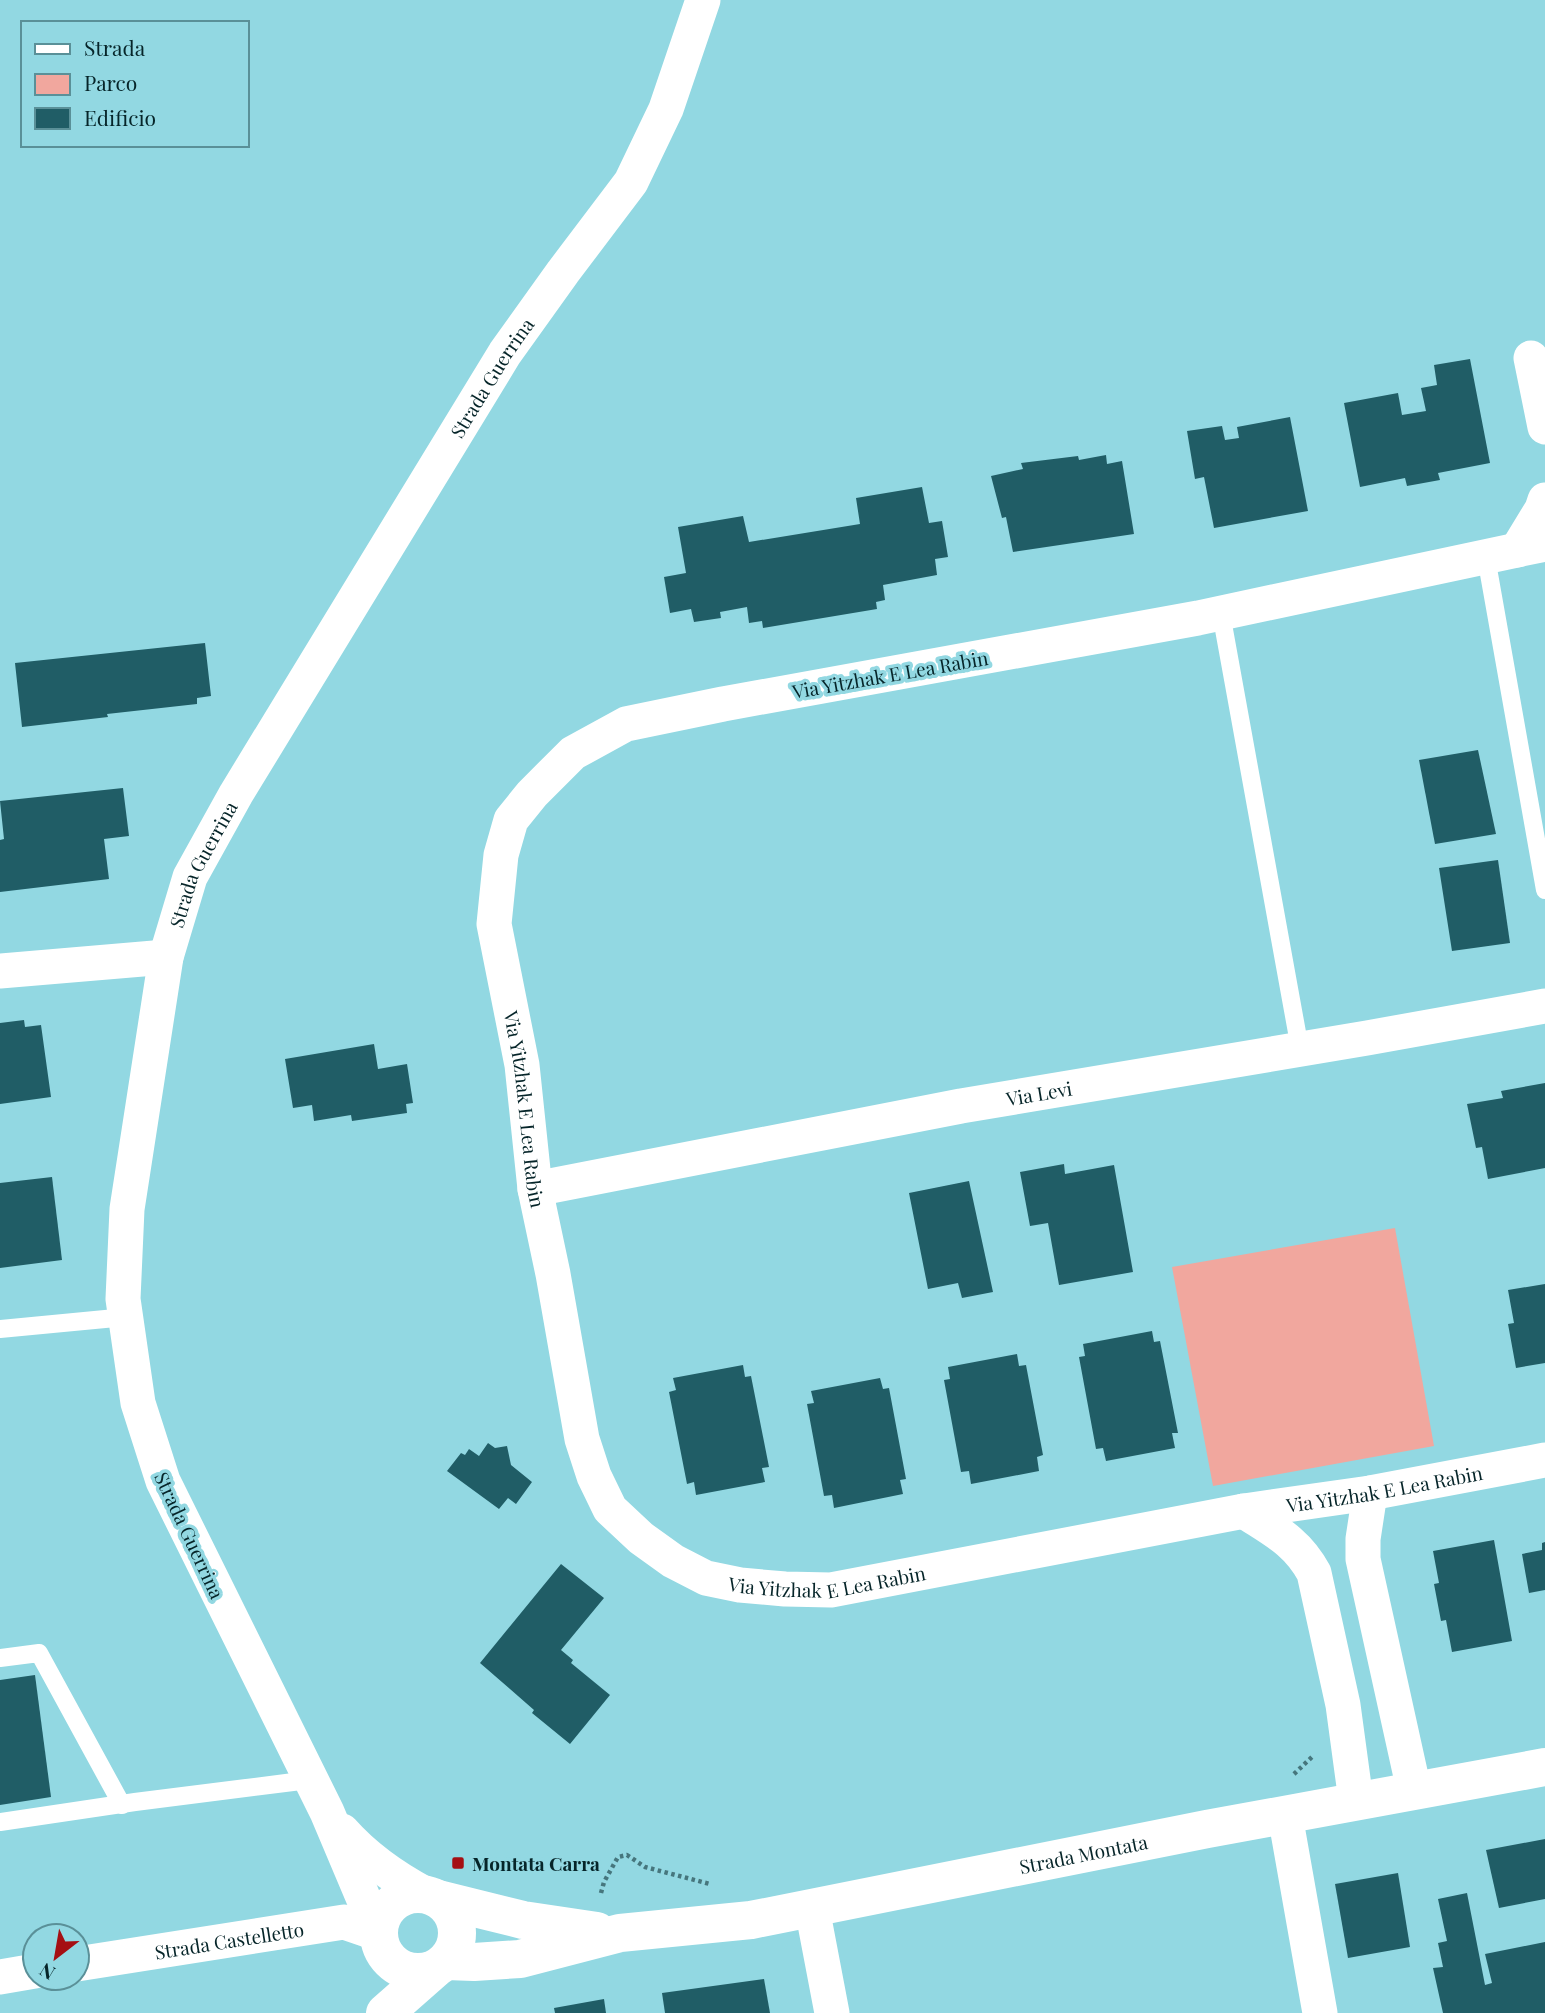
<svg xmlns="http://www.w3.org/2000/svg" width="1545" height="2013" viewBox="0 0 1545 2013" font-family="'Playfair Display',serif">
	<rect width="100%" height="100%" fill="#92d8e2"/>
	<!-- green -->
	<path fill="#f1a79e" d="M1395,1228l39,218 -221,40 -41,-219z"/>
	<!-- building -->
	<g fill="#205d66">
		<path d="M1470,359l20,104 -52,10 2,7 -33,6 -2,-8 -45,9 -16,-84 54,-10 4,22 24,-4 -5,-23 16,-3 -3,-20z"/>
		<path d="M1290,417l18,94 -94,17 -10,-51 -9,2 -8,-48 35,-5 3,14 14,-2 -2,-11z"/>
		<path d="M1106,455l1,9 15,-3 12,73 -121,18 -7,-35 -4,1 -11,-42 32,-7 -2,-6 57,-7 1,4z"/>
		<path d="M922,487l7,36 13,-2 6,36 -13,2 2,16 -54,10 2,15 -9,2 1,7 -114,19 -1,-7 -13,2 -2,-16 -27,5 1,6 -27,4 -3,-13 -21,4 -6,-36 22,-4 -8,-46 65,-11 6,26 111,-18 -4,-26z"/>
		<path d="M205,643l6,53 -14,2v6l-90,10 1,3 -86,10 -7,-64z"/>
		<path d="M1478,750l18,84 -61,10 -16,-84z"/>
		<path d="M123,788l6,48 -25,3 5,40 -109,13v-52l4,-1 -4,-38z"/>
		<path d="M1498,860l12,83 -58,8 -13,-83z"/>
		<path d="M24,1020l1,7 16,-2 10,72 -51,7v-81z"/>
		<path d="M374,1044l4,25 29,-5 6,39 -7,1 1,9 -55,8 -1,-6 -37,6 -2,-16 -19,3 -8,-49z"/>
		<path d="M1545,1083v85l-57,11 -6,-32 -6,1 -9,-44 36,-6 -2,-7z"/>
		<path d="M1064,1164l1,10 49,-9 19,107 -74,13 -11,-62 -18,3 -10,-54z"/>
		<path d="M52,1177l10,83 -62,8v-85z"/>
		<path d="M969,1181l24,111 -31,6 -4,-15 -30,6 -19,-96z"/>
		<path d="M1545,1284v79l-29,5 -8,-44 6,-1 -6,-33z"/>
		<path d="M1152,1331l2,11 6,-1 18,92h-6l3,15 -69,13 -3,-13 -7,1 -17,-92 6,-1 -2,-12z"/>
		<path d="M1017,1354l2,12 7,-1 17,90 -6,2 2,14 -68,13 -2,-13 -8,1 -17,-92 6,-1 -2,-12z"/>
		<path d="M743,1365l2,12 6,-1 18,91 -7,1 3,14 -69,13 -2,-13 -7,2 -18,-92 7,-2 -3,-12z"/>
		<path d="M880,1378l3,11 6,-1 17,91 -6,1 3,14 -69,14 -2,-13 -8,1 -17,-92 7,-1 -3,-12z"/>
		<path d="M488,1443l7,5 12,-2 4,19 21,17 -16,22 -8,-6 -9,11 -52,-38 14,-18 4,2 4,-6 10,7z"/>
		<path d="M1494,1540l18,101 -60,11 -6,-32 -5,1 -7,-37 5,-1 -6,-32z"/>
		<path d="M1545,1542v48l-16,3 -7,-39 20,-4v-7z"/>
		<path d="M561,1564l43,34 -43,52 12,10 -2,3 39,32 -40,49 -38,-31 2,-3 -54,-47z"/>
		<path d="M35,1675l16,122 -51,8v-125z"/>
		<path d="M1545,1839v60l-46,9 -13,-58z"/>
		<path d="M1398,1873l12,74 -62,11 -13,-74z"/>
		<path d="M1467,1893l18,92 7,-2 -7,-29 60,-12v71h-102l-10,-45 10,-1 -5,-24 9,-2 -9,-42z"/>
		<path d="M764,1979l6,34h-105l-3,-20z"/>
		<path d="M604,1999l2,14h-51l-1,-5z"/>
	</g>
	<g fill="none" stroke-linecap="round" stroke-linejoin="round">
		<!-- path -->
		<g stroke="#46767d" stroke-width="4.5" stroke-dasharray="3.5 3.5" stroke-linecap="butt">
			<path d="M1294,1774l19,-18"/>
			<path d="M601,1893l3,-11 14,-25 9,-2 18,12 65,17"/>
		</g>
		<!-- service -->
		<g stroke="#fff" stroke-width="18">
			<path d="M1486,557l59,333"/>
			<path d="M1221,613l79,436"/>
			<path d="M0,1329l126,-12"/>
			<path d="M0,1658l39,-5 83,152"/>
			<path d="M0,1822l135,-20 174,-22"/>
		</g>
		<!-- minor -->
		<g stroke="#fff" stroke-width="35">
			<path d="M1531,358l14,69"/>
			<path id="s1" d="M1545,544l-347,74 -475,86 -97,20 -53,29 -41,41 -21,26 -10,35 -7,69 28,141 13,124 18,85 29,165 12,37 16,33 31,29 32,23 33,17 34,7 45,4 46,1 413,-79 126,-18 175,-33"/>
			<path d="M1517,550l25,-41 3,-9"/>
			<path d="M0,971l166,-14"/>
			<path id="s2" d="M535,1189l426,-83 406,-68 178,-32"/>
			<path d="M1370,1493l-7,46v20l51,231"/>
			<path d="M1244,1511c29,19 53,30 70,62l29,132 13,96"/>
			<path d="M1285,1815l35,198"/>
			<path d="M342,1831c24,27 51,46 83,63"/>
			<path d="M812,1908l20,105"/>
			<path id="s3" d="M380,1923l-15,-21 -38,-90 -164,-331 -25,-78 -15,-104 4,-90 39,-252 24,-80 46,-83 269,-441 58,-81 68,-90 35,-73 37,-109"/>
			<path id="s4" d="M77,1964l267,-42 35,12"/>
			<path d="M0,1977l35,-6"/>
		</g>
		<!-- tertiary -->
		<g stroke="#fff" stroke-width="38">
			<circle cx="418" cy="1933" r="39"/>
			<path d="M438,1899l85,21 74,11"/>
			<path id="s5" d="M446,1961l28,1 46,-3 100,-26 131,-13 456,-91 338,-62"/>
			<path d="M385,2013l50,-44"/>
		</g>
	</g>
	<!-- markers -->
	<rect fill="#a50f13" stroke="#92d8e2" stroke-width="2.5" x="451" y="1856" width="14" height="14" rx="3.5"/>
	<g text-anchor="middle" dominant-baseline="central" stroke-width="7" stroke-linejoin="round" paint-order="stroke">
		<!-- street labels -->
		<g font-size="19" fill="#062529" stroke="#92d8e2">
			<text stroke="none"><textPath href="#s3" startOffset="1692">Strada Guerrina</textPath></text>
			<text transform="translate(890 674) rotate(-10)">Via Yitzhak E Lea Rabin</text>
			<text stroke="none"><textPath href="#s3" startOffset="1125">Strada Guerrina</textPath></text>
			<text stroke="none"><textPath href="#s2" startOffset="513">Via Levi</textPath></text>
			<text stroke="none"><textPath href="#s1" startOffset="1382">Via Yitzhak E Lea Rabin</textPath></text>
			<text stroke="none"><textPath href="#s1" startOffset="2600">Via Yitzhak E Lea Rabin</textPath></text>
			<text transform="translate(190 1535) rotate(65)">Strada Guerrina</text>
			<text stroke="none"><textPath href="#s1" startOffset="2034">Via Yitzhak E Lea Rabin</textPath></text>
			<text stroke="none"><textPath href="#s5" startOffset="648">Strada Montata</textPath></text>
			<text stroke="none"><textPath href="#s4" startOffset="154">Strada Castelletto</textPath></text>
		</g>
		<!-- poi labels -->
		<g font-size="19" font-weight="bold" fill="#062529" stroke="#92d8e2" text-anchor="start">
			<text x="472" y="1863">Montata Carra</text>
		</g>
	</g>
	<!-- legend -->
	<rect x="21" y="21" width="228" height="126" fill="#92d8e2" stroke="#5a9098" stroke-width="2"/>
	<rect x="35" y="44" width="35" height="10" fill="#ffffff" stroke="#5a9098" stroke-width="2"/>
	<text x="84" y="56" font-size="21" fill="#062529">Strada</text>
	<rect x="35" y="74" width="35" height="21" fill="#f1a79e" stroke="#5a9098" stroke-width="2"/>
	<text x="84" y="91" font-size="21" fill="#062529">Parco</text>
	<rect x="35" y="108" width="35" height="21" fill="#205d66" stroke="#5a9098" stroke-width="2"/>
	<text x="84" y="126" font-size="21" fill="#062529">Edificio</text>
	<!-- north arrow -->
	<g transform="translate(56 1957) rotate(211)"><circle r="33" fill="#92d8e2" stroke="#5a9098" stroke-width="2"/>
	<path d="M0-5L12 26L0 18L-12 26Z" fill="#a50f13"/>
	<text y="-10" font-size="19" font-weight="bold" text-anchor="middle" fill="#062529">N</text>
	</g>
</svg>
